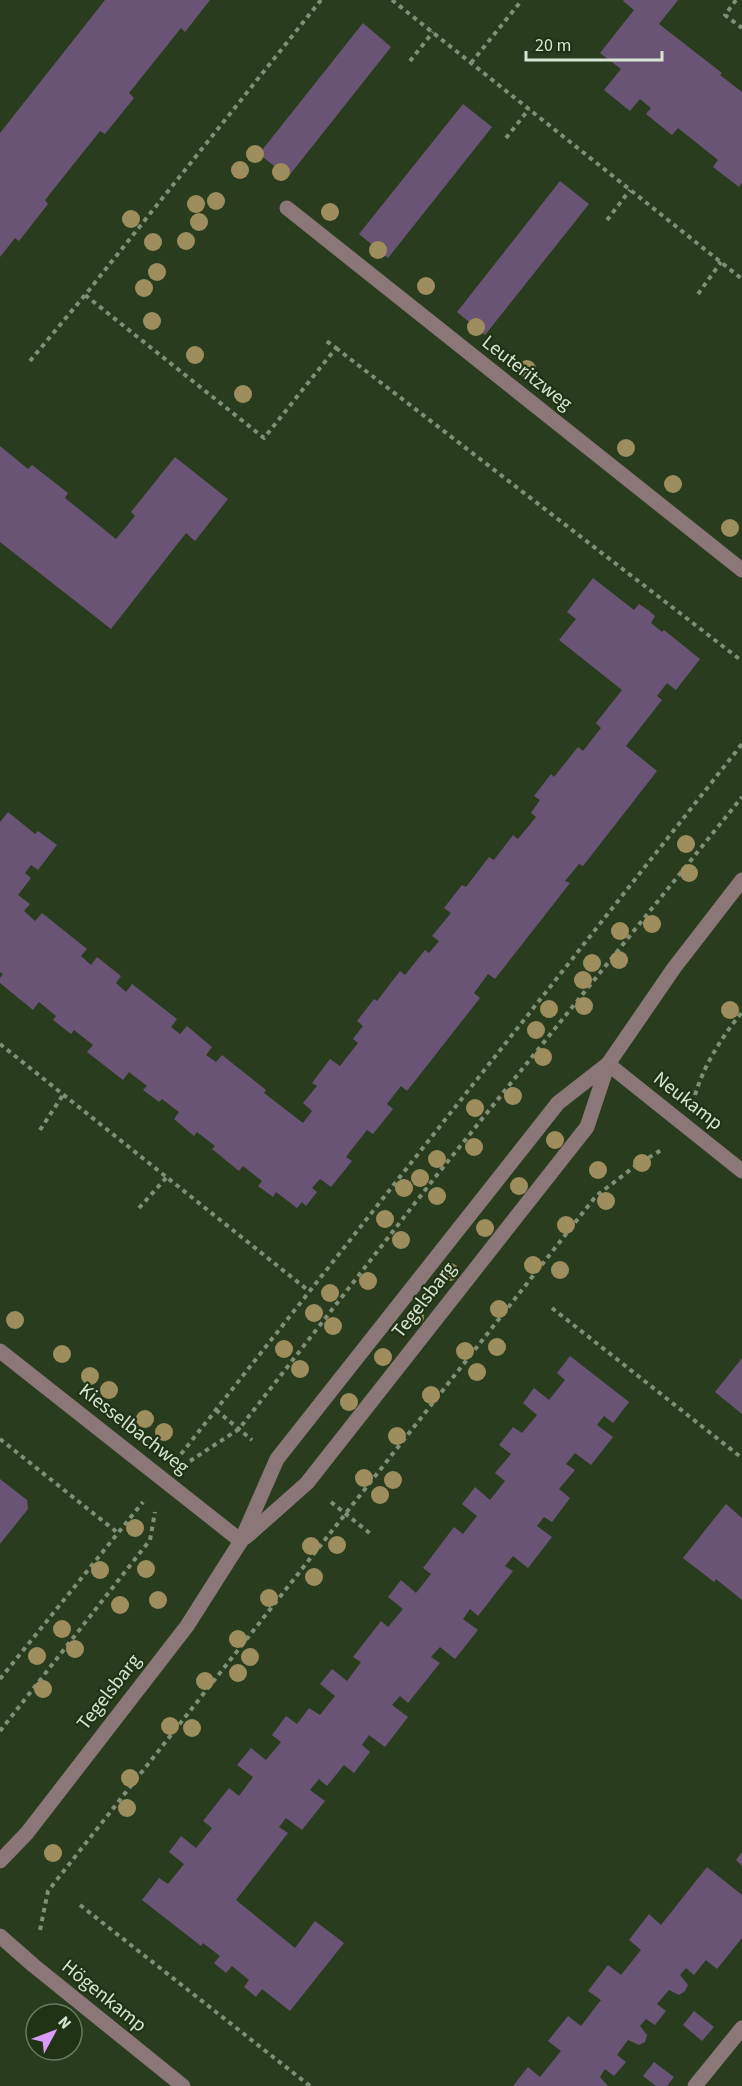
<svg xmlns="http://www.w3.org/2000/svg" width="742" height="2086" viewBox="0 0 742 2086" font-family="'Source Sans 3',sans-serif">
	<rect width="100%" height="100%" fill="#293d1e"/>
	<!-- building -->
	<g fill="#6a5475">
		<path d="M105,0h105l-25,32 -4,-4 -52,65 5,5 -29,36 -5,-3 -55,69 3,4 -29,37 -4,-3 -15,19v-124z"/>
		<path d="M624,0h54l-19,24 63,49 -2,2 22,17v91l-3,4 -26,-20 5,-7 -40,-32 -6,7 -26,-21 5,-6 -11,-9 -10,12 -26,-21 17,-21 -21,-16 34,-43 -11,-9z"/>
		<path d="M363,23l28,24 -103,130 -29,-23z"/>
		<path d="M463,104l29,23 -104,131 -29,-24z"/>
		<path d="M560,181l29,23 -104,131 -28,-23z"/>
		<path d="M0,446l28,23 4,-4 36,28 -3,5 51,41 19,-23 -4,-4 44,-55 53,42 -33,42 -9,-8 -75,96 -111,-87z"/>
		<path d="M593,578l41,32 5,-6 9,6 7,6 -4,7 11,9 2,-2 36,29 -24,31 -9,-7 -10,13 5,4 -36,46 31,25 -74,95 -4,-2 -14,17 5,2 -75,96 -7,-5 -14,19 6,5 -73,93 -6,-5 -14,18 6,5 -20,25 -6,-4 -15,19 -6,8 6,4 -21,26 -11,-8 -8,9 5,4 -11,14 -4,-4 -5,6 -21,-16 -3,5 -15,-11 4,-5 -19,-15 -4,5 -27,-22 3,-3 -18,-14 -3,4 -20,-17 5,-7 -17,-13 -3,3 -16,-12 4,-4 -18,-14 -6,8 -36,-28 6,-7 -19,-15 -3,4 -18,-14 3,-4 -17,-14 -6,8 -33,-27v-5l3,-4 -3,-2v-150l8,-10 27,22 3,-3 19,14 -19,25 -7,-5 -6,8 6,5 -13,17 12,9 -6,7 11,10 7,-8 45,36 -6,7 10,9 6,-8 24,19 -5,7 10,9 6,-8 45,35 -6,8 9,7 7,-8 25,21 -6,8 10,7 6,-7 44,35 -2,3 39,30 9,-12 -9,-8 14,-17 -5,-3 18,-24 10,7 18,-23 -5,-4 10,-13 -6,-5 17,-22 3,2 23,-30 5,4 20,-25 4,3 10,-12 -7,-5 19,-23 -7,-5 18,-23 4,2 23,-30 5,3 19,-25 5,4 18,-22 -5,-4 9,-13 -6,-4 17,-22 3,3 24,-30 5,4 18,-23 -5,-5 26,-33 -63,-50 17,-21 -9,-7z"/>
		<path d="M570,1356l59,46 -16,21 -9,-7 -7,9 16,12 -22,28 -16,-12 -9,11 9,6 -16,19 11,9 -18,24 -8,-5 -7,9 15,11 -24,31 -15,-12 -8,10 8,5 -35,45 -8,-7 -7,10 15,11 -23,29 -15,-12 -9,10 9,6 -32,40 -8,-7 -8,9 16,12 -23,30 -16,-12 -7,10 8,7 -16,21 -10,-8 -17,21 -8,-7 -9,11 15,11 -23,29 -16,-12 -7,9 9,6 -52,67 59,48 20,-27 29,22 -54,68 -28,-22 -6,8 -12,-10 5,-7 -17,-14 -6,7 -12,-10 6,-7 -17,-13 -2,3 -59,-46 17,-22 9,6 16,-20 -15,-12 12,-16 15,12 16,-20 -9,-7 26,-33 10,8 14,-19 -16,-12 14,-17 15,12 15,-18 -9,-7 14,-19 11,8 12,-16 11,7 15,-19 -15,-12 12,-15 15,12 14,-19 -8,-5 28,-36 7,6 15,-18 -15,-12 13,-17 15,13 15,-19 -8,-6 31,-41 9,7 14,-18 -15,-12 13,-17 15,13 15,-19 -10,-8 16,-19 -12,-9 14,-18 9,6 15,-18 -14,-12 11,-15 15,12 16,-20 -8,-7z"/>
		<path d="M742,1358v56l-27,-22z"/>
		<path d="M0,1479l27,21 1,9 -28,35z"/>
		<path d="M726,1504l16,14v82l-26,-21 -2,3 -31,-24z"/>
		<path d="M742,1852v14l-6,-6z"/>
		<path d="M707,1867l35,28v43l-25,31 -11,-9 -12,15 -8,-7 -6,7 8,10 -3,6 -6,4 -10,-5 -12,14 9,7 -11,14 -9,-6 -6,7 7,9 -2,7 -6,3 -11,-5 -11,15 9,7 -12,14 -9,-7 -5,8 8,9h-95l15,-19 12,10 21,-26 -13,-10 20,-25 13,10 20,-26 -13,-9 20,-26 13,10 20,-25 -12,-10 20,-26 12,11z"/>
		<path d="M694,2011l20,16 -12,14 -19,-16z"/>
		<path d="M654,2062l20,15 -7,9h-11l-13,-10z"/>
	</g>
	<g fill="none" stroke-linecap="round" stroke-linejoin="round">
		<!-- path -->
		<g stroke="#7f9077" stroke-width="4" stroke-dasharray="4.5 4.5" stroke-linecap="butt">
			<path d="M321,0l-236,295 179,143 72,-90 -11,-8"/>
			<path d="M392,0l350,279"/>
			<path d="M736,0l-11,15 17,13"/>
			<path d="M410,61l23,-29"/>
			<path d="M471,63l51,-63"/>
			<path d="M506,138l23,-29"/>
			<path d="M607,220l23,-30"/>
			<path d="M698,294l23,-32"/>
			<path d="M336,348l406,313"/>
			<path d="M30,361l55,-66"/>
			<path d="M0,1044l309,247"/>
			<path d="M695,1095c10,-32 27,-58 47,-83"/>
			<path d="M40,1130l23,-35"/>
			<path d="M139,1208l28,-31"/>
			<path d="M552,1308l190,150"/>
			<path d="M216,1410l36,30"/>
			<path d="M0,1439l118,94"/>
			<path d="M181,1454l561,-710"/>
			<path d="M190,1461l49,-32 201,-258 302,-374"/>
			<path d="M331,1502l41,33"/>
			<path d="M0,1679l143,-177"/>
			<path d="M0,1731l150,-191 5,-28"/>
			<path d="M80,1905l230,181"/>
			<path d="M40,1930l8,-39 548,-695 42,-32 25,-15"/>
		</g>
		<!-- minor -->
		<g stroke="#8c7778" stroke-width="15">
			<path d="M287,208l455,362"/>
			<path d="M608,1064l134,107"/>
			<path d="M0,1351l241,190"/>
			<path d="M246,1537l61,-54 280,-356 21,-63 66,-96 68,-88"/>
			<path d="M0,1861l27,-28 160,-207 54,-85 36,-82 281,-356 50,-39"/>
			<path d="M0,1936l33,29 150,121"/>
			<path d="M695,2086l47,-58"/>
		</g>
	</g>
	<!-- trees -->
	<g fill="#9e8e5e">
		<circle cx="255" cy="154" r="9"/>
		<circle cx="240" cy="170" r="9"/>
		<circle cx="281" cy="172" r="9"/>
		<circle cx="216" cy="201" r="9"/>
		<circle cx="196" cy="204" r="9"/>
		<circle cx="330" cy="212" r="9"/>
		<circle cx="131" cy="219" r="9"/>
		<circle cx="199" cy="222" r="9"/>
		<circle cx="186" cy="241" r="9"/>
		<circle cx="153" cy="242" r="9"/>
		<circle cx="378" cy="250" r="9"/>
		<circle cx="157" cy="272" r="9"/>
		<circle cx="426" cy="286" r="9"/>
		<circle cx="144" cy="288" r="9"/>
		<circle cx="152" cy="321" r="9"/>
		<circle cx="476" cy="327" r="9"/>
		<circle cx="195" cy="355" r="9"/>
		<circle cx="527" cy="369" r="9"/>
		<circle cx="243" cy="394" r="9"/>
		<circle cx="626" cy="448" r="9"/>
		<circle cx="673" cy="484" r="9"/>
		<circle cx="730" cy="528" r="9"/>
		<circle cx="686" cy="844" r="9"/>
		<circle cx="689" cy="873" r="9"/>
		<circle cx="652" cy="924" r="9"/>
		<circle cx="620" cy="931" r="9"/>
		<circle cx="619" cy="960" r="9"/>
		<circle cx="592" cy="963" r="9"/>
		<circle cx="583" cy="980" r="9"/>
		<circle cx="584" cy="1006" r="9"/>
		<circle cx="549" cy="1009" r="9"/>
		<circle cx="730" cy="1010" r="9"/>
		<circle cx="536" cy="1030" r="9"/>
		<circle cx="543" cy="1057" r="9"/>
		<circle cx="513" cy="1096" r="9"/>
		<circle cx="475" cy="1108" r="9"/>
		<circle cx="555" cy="1140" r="9"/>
		<circle cx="474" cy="1147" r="9"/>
		<circle cx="437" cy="1159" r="9"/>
		<circle cx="642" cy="1163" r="9"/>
		<circle cx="598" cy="1170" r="9"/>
		<circle cx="420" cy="1178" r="9"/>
		<circle cx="519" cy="1186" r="9"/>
		<circle cx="404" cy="1188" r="9"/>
		<circle cx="437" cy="1196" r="9"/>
		<circle cx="606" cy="1201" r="9"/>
		<circle cx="385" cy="1219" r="9"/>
		<circle cx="566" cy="1225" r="9"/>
		<circle cx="485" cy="1228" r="9"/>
		<circle cx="401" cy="1240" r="9"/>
		<circle cx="533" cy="1265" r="9"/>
		<circle cx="560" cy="1270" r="9"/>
		<circle cx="450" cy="1272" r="9"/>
		<circle cx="368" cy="1281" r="9"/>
		<circle cx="330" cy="1293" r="9"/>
		<circle cx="499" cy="1309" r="9"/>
		<circle cx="314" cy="1313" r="9"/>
		<circle cx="415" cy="1317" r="9"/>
		<circle cx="15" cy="1320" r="9"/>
		<circle cx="333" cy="1326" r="9"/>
		<circle cx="497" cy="1347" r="9"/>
		<circle cx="284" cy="1349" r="9"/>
		<circle cx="465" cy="1351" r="9"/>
		<circle cx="62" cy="1354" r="9"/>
		<circle cx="383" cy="1357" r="9"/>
		<circle cx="300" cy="1369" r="9"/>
		<circle cx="477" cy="1372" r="9"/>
		<circle cx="90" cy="1376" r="9"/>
		<circle cx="109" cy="1390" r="9"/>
		<circle cx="431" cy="1395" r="9"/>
		<circle cx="349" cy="1402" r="9"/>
		<circle cx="145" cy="1419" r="9"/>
		<circle cx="164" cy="1432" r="9"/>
		<circle cx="397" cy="1436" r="9"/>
		<circle cx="364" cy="1478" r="9"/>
		<circle cx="393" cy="1480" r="9"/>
		<circle cx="380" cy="1495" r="9"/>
		<circle cx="135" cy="1528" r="9"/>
		<circle cx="337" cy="1545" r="9"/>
		<circle cx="311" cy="1546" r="9"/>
		<circle cx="146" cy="1569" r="9"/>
		<circle cx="100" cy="1570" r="9"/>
		<circle cx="314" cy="1577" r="9"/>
		<circle cx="269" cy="1598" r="9"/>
		<circle cx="158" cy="1600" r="9"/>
		<circle cx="120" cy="1605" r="9"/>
		<circle cx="62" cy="1629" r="9"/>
		<circle cx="238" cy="1639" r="9"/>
		<circle cx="75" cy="1649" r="9"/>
		<circle cx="37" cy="1656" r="9"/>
		<circle cx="250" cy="1657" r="9"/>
		<circle cx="238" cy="1673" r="9"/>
		<circle cx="205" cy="1681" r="9"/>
		<circle cx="43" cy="1689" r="9"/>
		<circle cx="170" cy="1726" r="9"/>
		<circle cx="192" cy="1728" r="9"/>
		<circle cx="130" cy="1778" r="9"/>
		<circle cx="127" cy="1808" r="9"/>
		<circle cx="53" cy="1853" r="9"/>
	</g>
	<g text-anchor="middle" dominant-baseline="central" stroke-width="4.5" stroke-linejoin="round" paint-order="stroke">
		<!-- street labels -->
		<g font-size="20" fill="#d7e4d1" stroke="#203314">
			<text transform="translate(527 373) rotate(38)">Leuteritzweg</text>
			<text transform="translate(688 1101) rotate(38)">Neukamp</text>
			<text transform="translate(424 1300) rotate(-52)">Tegelsbarg</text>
			<text transform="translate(134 1429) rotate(38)">Kiesselbachweg</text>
			<text transform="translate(109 1692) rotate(-52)">Tegelsbarg</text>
			<text transform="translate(104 1996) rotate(39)">Högenkamp</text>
		</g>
	</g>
	<!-- north arrow -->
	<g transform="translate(54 2032) rotate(49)"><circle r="28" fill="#203314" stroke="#697a60" stroke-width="1.5"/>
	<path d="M0-4.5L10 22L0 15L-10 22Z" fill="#da9af7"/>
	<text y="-9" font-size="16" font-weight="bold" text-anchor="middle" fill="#d7e4d1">N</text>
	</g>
	<!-- scale -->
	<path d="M526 51v9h136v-9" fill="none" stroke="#d7e4d1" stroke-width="3"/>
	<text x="535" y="51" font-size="18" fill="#d7e4d1" stroke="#203314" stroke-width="4.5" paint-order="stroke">20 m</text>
</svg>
